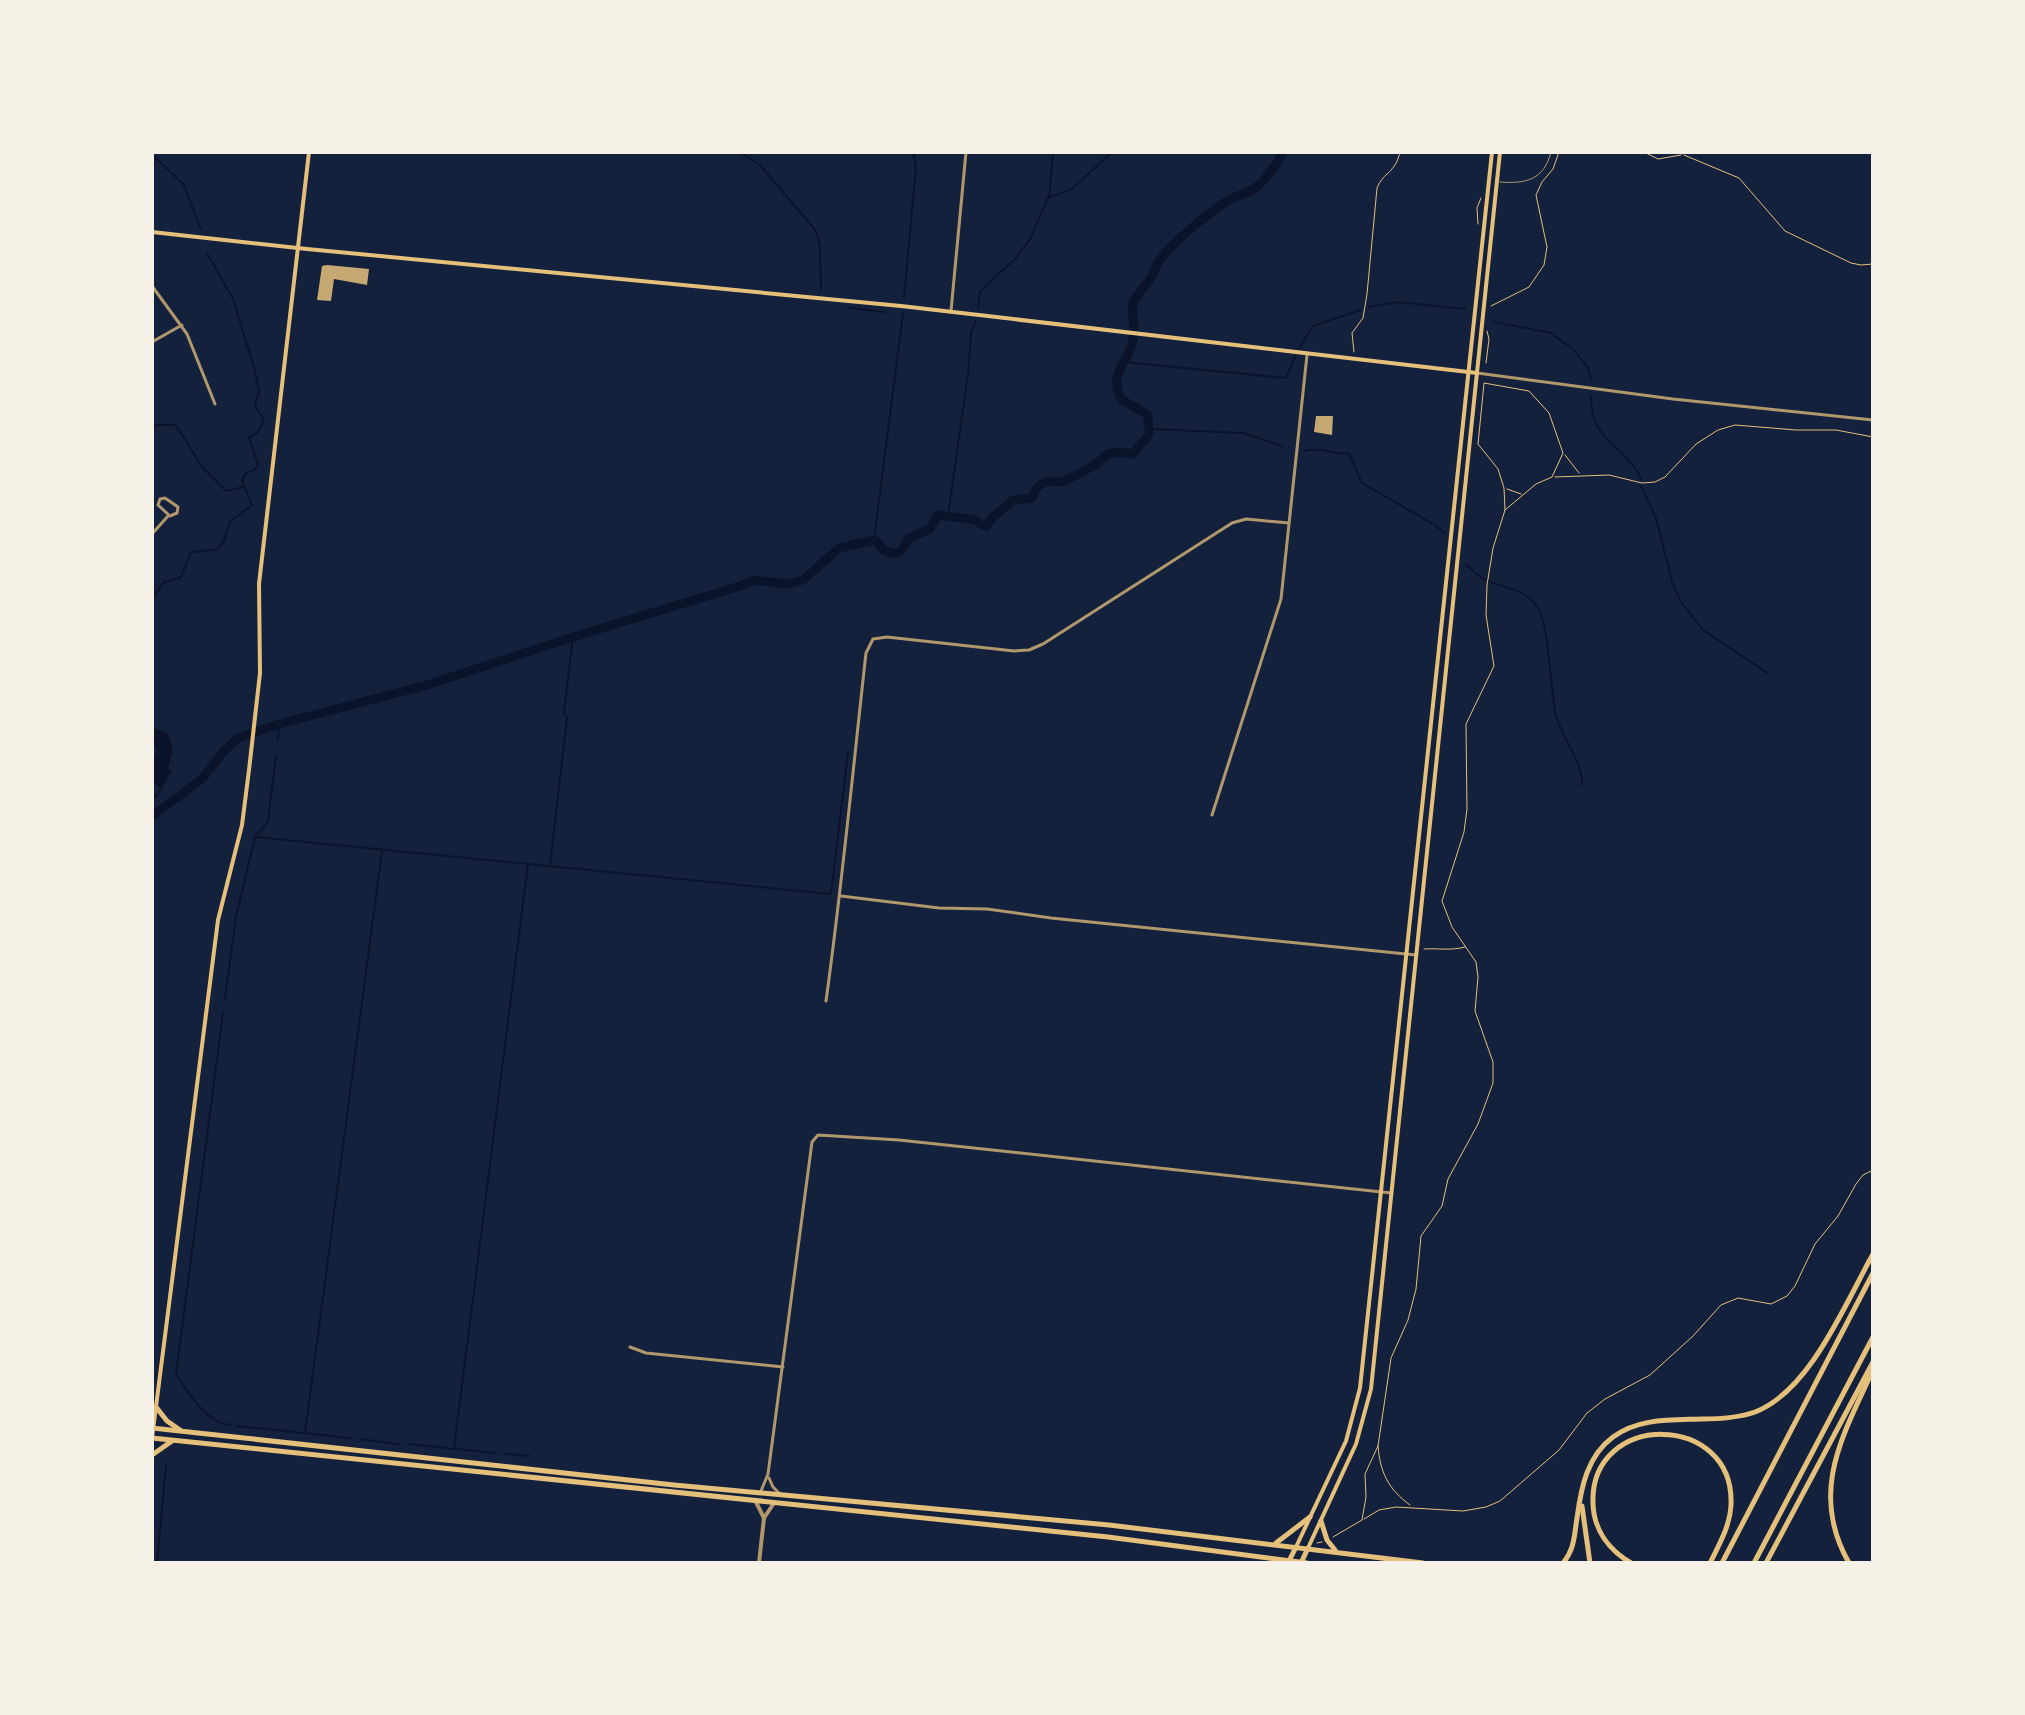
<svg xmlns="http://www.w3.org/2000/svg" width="2025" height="1715" viewBox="0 0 2025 1715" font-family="'Alegreya Sans',sans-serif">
	<rect width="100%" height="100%" fill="#14213d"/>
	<!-- water -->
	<path fill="#0b132b" d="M154,728l14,5 5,17 -5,18 4,6 -3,1 -10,20 -7,6v-9l6,2 2,-6 -8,-6v-19l5,-13 -5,-7z"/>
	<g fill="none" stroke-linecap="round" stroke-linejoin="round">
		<!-- stream -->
		<g stroke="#0b132b" stroke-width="2">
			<path d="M739,152l21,13 56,66 4,15 1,44"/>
			<path d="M152,154l32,31 17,45"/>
			<path d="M1049,197l4,-45"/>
			<path d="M904,298l12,-131 -3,-15"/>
			<path d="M1369,307l29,-5 67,7"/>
			<path d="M850,308l35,4"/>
			<path d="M978,309l2,-18 35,-32 15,-20 18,-41 24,-9 40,-37"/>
			<path d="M1494,322l57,11 22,16 15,19 3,11"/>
			<path d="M1299,348l14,-22 48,-16"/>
			<path d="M1123,362l163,16 9,-21"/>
			<path d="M1591,396c-1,47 36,49 50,83"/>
			<path d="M152,425h23l3,3 24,39 24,24 17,-4"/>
			<path d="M1150,429l94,4 38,13"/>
			<path d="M1304,451c19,-5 34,6 45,2l13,30 73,42 9,8"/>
			<path d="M1641,486l15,32 17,67 8,17 21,27 65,44"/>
			<path d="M948,516l20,-142 3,-42 5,-11"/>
			<path d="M874,540l29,-227"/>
			<path d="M1467,565c4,4 9,9 14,12 18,11 42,10 55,28 14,19 14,84 20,110 6,24 27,46 26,70"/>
			<path d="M152,599l11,-16 18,-6 10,-25 25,-2 7,-7 7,-21 22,-17 -10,-24 4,-8 8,-3 4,-5 -9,-28 8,-4 7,-12 -9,-16 4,-13 -4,-21 -22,-72 -26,-46"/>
			<path d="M278,740l1,-16"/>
			<path d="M152,814v2"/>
			<path d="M255,837l576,57 17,-142"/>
			<path d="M550,865l17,-147 -3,-6 9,-75"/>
			<path d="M225,998l11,-81 19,-80 13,-16 8,-66"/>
			<path d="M223,1013l-47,361c13,19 30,49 54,51"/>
			<path d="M237,1426l113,12"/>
			<path d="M305,1433l77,-582"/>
			<path d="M360,1439l38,5"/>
			<path d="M408,1444l86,9"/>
			<path d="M454,1448l74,-584"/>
			<path d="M505,1454l25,2"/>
			<path d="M157,1563l9,-97"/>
		</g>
		<!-- river -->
		<g stroke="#0b132b" stroke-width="9">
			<path d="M1134,327c-5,-32 1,-26 17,-49 4,-5 4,-12 8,-17 15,-20 44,-43 65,-58 8,-6 19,-8 28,-13 14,-9 23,-24 31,-38"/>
			<path d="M152,816l51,-38 19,-25 16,-15 41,-14 148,-39 146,-48 167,-51 13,-6 35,4 15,-4 36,-32 35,-8 4,2 5,8 11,4 7,-3 8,-13 21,-9 8,-14 37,5 11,7 5,-8 22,-19 19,-2c5,-17 15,-18 31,-16l32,-17 13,-11 9,-2 16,2 16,-20 -1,-19 -27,-16c-14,-29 9,-35 12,-61"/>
		</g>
	</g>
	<!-- building -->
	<g fill="#c6a872">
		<path d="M327,265l42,4 -2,16 -33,-6 -3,22 -14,-1 5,-34z"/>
		<path d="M1316,416h17l-1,19 -18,-3z"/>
	</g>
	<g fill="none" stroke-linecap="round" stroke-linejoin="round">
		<!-- path -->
		<g stroke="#e5c07b" stroke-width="1">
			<path d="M1644,152l14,7 23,-4"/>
			<path d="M1684,155l55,23 46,53 66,32 10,2 12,-1"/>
			<path d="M1478,224l-1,-16 4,-10"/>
			<path d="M1491,306l38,-19 15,-22 3,-18 -11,-52 6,-13 11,-13 6,-17"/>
			<path d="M1354,352l-2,-19 11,-15 4,-24 10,-106c7,-17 18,-14 23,-36"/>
			<path d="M1486,363l3,-24 -2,-8"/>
			<path d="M1565,455l14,18"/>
			<path d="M1555,477l54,-2 33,8 13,-1 10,-5 31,-33 22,-14 17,-5 61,5h40l37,7"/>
			<path d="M1507,489l14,5"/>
			<path d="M1424,949c14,-1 26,2 41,-2"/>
			<path d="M1378,1446c2,26 10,43 32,59"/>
			<path d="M1364,1519l15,-9 17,-3 67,4 23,-4 14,-6 59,-51 28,-37 18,-14 45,-24 43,-39 28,-31 17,-7 33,6 16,-8 8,-10 20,-42 23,-28 18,-32 7,-9 10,-5"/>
			<path d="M1333,1537l29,-17 4,-23 -1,-23 13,-28 13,-88 17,-38 8,-31 5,-53 21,-30 6,-27 30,-55 15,-41v-21l-18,-51 3,-34 -2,-15 -24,-35 -10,-26 22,-69 3,-23 -1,-85 28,-58 -8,-51 1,-30 6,-37 12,-38 -1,-22 -6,-19 -20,-25 6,-61 45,8 20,22 14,40 -11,24 -16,7 -31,26"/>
			<path d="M1317,1543l5,-1"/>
		</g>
		<!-- service -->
		<path stroke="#b1986c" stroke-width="1" d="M1500,182c26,2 44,-2 51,-30"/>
		<!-- minor -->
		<g stroke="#b1986c" stroke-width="3">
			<path d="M152,286l35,48 28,70"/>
			<path d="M951,311l15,-159"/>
			<path d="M152,342l30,-17"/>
			<path d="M1477,373l196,26 200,21"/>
			<path d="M165,498l13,9 -1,6 -7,3 -12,-11 2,-6z"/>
			<path d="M152,534l16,-18"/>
			<path d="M1212,815l69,-216 26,-244"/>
			<path d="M841,896l98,12 48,1 64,9 365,37"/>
			<path d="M826,1001c16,-115 27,-232 40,-348l7,-14 14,-2 127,14 15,-1 14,-6 189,-121 14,-4 43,4"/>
			<path d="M630,1347l16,6 137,14"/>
			<path d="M769,1478l4,9 7,7"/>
			<path d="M761,1491l7,-17 44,-332 6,-7 81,5 492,53"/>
		</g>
		<!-- tertiary -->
		<g stroke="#b1986c" stroke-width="4">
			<path d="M756,1502l8,16"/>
			<path d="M759,1563l5,-45 10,-15"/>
		</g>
		<!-- secondary -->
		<g stroke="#e5c07b" stroke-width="4">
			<path d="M152,232l155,17 594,57 576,67"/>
			<path d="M152,1438l66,-518 24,-95 7,-55 11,-97 -1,-89 50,-432"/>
			<path d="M1296,1547l50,-106 14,-53 132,-1236"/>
			<path d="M1308,1548l48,-104 15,-55 129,-1237"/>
		</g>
		<!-- primary -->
		<g stroke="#e5c07b" stroke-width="5">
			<path d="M1288,1563l8,-16"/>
			<path d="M1301,1563l7,-15"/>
		</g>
		<!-- trunk -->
		<g stroke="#e5c07b" stroke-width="5">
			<path d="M152,1410l4,-3 11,14 13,9"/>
			<path d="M152,1428l522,57 435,40 314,38"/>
			<path d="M152,1438l956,99 199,26"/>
			<path d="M152,1455l20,-14"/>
			<path d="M1321,1521l6,19 8,10"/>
			<path d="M1276,1543l34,-26"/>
		</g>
		<!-- motorway -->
		<g stroke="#e5c07b" stroke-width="5">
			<path d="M1582,1506l8,57"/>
			<path d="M1563,1563c12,-15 11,-27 14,-45 4,-30 10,-62 36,-81 26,-19 58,-17 88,-18 18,0 37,-1 54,-7 55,-21 90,-108 118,-158"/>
			<path d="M1631,1563c-22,-13 -37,-33 -38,-59 -4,-93 142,-93 138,1 -1,21 -12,40 -21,58"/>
			<path d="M1722,1563l151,-290"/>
			<path d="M1754,1563l119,-226"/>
			<path d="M1766,1563l107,-201"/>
			<path d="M1849,1563c-40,-70 -7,-126 23,-191"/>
		</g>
	</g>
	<!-- border -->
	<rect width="2025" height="1715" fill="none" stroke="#f6f1e7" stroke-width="308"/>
</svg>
